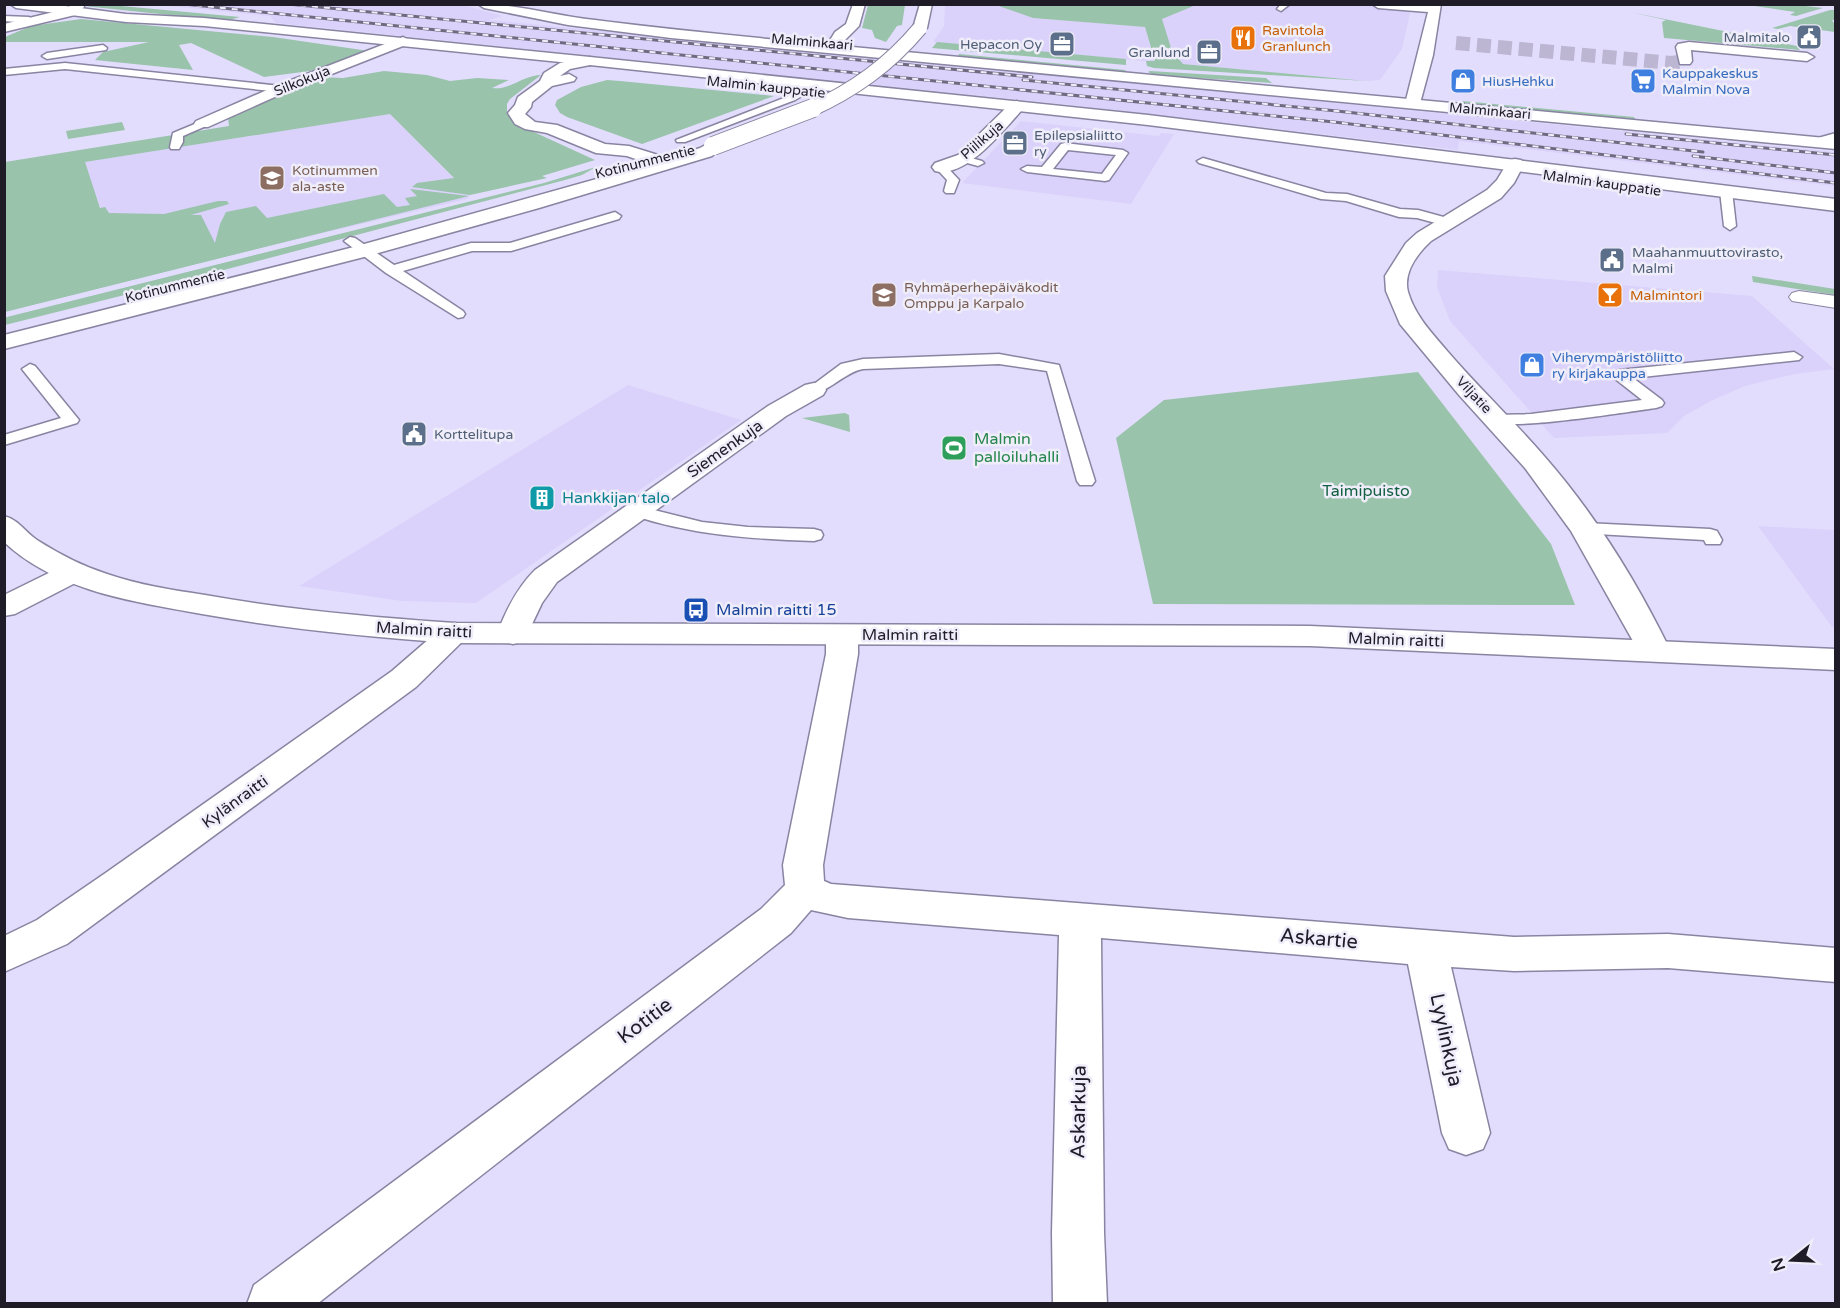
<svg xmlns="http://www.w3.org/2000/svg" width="1840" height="1308" viewBox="0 0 1840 1308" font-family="'Varela Round',sans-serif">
	<rect width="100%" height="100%" fill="#e3ddfd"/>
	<!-- built -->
	<g fill="#dad2fa">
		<path d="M1196,4h159l56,5 -9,40 -22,31 -14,1 -183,-17 -11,-13 -10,-32z"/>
		<path d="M159,5h305l38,11 -13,4 1346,132v34l-376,-45 -1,9 -387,-45 -795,-82 -6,-7z"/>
		<path d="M945,5h51l37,13 112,9 10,35 -222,-20 11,-16z"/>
		<path d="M390,114l80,81 -3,4 -245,58 -118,-39 -20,-56z"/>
		<path d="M1021,121l138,15 2,-3 13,1 -43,70 -169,-21z"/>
		<path d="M1438,270l314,26 82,73 -39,5 -50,12 -34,15 -27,15 -17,17 -113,5 -104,-117 -13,-34z"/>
		<path d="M628,385l113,35 -265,183 -74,-2 -103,-15z"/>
		<path d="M1758,526l77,4v97h-3z"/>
	</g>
	<!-- green -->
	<g fill="#99c3ab">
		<path d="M75,5h36l129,12 -14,4z"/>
		<path d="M868,5h37l-3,20 -5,1 -11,16 -11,-4 -3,-8 -10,-2z"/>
		<path d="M965,5h231l-34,14 10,32 11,13 183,17 -212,-13 -7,-2 -1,-5h9l-10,-34 -112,-9 -37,-13z"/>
		<path d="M1748,5h49l26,3 -27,8 -6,-1 5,-3z"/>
		<path d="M1830,10h5v10h-3l3,5v7l-45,-6 -12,3 -6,-1z"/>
		<path d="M1630,12l167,34 3,4 -136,-12 -2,-16 4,-2z"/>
		<path d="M81,19l192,18 96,14 -59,20 -46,6 -73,-34 -12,2 14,25 -98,-10 8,-8 46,-10h-144v-5l26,-11z"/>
		<path d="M937,42l189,17v6l-194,-17z"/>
		<path d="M959,54l166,16 1,1 -10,2 -158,-17z"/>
		<path d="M384,71l43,4 23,6 27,-3 32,2 -17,8c16,3 32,-13 49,-13l-31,24 -3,5v10l16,13 72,33 -53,16 5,2 -77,17 -58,-8 5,-4 37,-5 -64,-64 -305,48 15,46 5,-1 4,6 55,1 54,-13h9l2,3 -38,11h10l14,28 5,-19 6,-12 30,-6 11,12 117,-24 13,13 13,-2 -5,-7 12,-2 -7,-7 59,7 -464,116v-150l224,-36 -1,-8 4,-4 89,-37 22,1z"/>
		<path d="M1150,71l116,7 6,5 -118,-8 -6,-3z"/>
		<path d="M607,80l13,1 154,15 -132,48 -75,-27 -7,-4 -5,-8 2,-5 24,-13z"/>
		<path d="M1462,101l172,16 2,4 -173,-16z"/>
		<path d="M122,122l3,8 -57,9 -2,-8z"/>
		<path d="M596,167l-14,8 -17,5 -345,91 -215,54v-7l2,-1 537,-134z"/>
		<path d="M1752,276l83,13v6l-82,-13z"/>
		<path d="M1418,372l133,172 24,61 -422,-1 -37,-166 48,-38z"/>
		<path d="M845,413l4,2 1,17 -48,-14z"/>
	</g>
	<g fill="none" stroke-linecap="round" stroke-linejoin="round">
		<!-- minor-tunnel -->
		<path stroke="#bcb6d2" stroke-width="14" stroke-dasharray="14 7" stroke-linecap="butt" d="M1456,43l216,20 13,-2"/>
		<!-- service casing -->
		<g stroke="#8984a1" stroke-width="3">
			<g id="service">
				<path d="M1281,4h9l-9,7 -4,-2z"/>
				<path d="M4,16l25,1 4,3 -4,3 -25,-2z"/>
				<path d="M103,45l4,3 -1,2 -59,9 -5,-3 5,-3z"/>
				<path d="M65,63l216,23 5,3 -5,3 -216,-23 -61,6v-6z"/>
				<path d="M814,82l3,1v4l-22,13 -110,42h-8l-1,-2 113,-44z"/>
				<path d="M202,121l5,3 -1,2 -23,10v6l-4,7h-8l-1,-2 3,-14z"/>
				<path d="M1836,133v6l-24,5 -5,-3z"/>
				<path d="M1065,143l58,7 5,3 -19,27 -4,1 -78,-9 -6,-3 6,-3 15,1 19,-23zM1068,150l48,5 -14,19 -49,-5z"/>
				<path d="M964,156l18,5 2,2 -6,3 -18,-5v-4z"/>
				<path d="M1203,158l123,35 21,1 53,15 18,1 33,9 2,3 -6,4 -30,-8 -18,-1 -53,-16 -25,-2 -122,-36 -2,-2z"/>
				<path d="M941,164l4,1 14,15 -5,13h-8l-2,-2 3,-11 -12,-13z"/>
				<path d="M1726,187l6,4 4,35 -6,4 -6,-4 -4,-35z"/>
				<path d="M615,212l6,4 -2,3 -108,32h-39l-69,20 60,40 2,3 -2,3 -5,1 -72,-45 -42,-32 6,-4 5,1 39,27 77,-22h39z"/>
				<path d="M1794,352l8,5 -3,3 -166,18 29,22 2,3 -2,3 -6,2c-23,3 -157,25 -167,12l8,-5 34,-1 111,-14 -28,-22 -3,-3 3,-3 5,-2z"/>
				<path d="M999,354l60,11 36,116 -3,4h-12l-3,-4 -30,-110 -48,-7 -136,5c-19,3 -39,28 -55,24l-2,-3 35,-26 22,-5z"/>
				<path d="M30,364l5,2 44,54 -2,3 -73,22v-10l57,-17 -39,-49z"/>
				<path d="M638,506l64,16 46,5 66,2 7,2 2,4 -2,4 -7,2c-62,-2 -123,-6 -182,-26l-3,-4 3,-4z"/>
				<path d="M1585,523l125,6 7,2 5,9 -2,4h-14l-2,-4 -126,-7 -2,-4 2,-4z"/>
			</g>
		</g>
		<!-- pedestrian casing -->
		<g stroke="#8984a1" stroke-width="2">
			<path id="pedestrian" d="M1799,291l37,5v12l-44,-7 -3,-4 3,-4z"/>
		</g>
		<!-- minor casing -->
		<g stroke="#8984a1" stroke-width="3">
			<g id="minor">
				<path d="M73,4h10l1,3 -9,8 -71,17v-8l62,-15z"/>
				<path d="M1372,4h69l-8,51 -14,52h-12l-2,-3 23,-92 -50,-4z"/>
				<path d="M403,37l7,4 -2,3 -122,48 -78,35h-12l-2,-3 2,-3 80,-35z"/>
				<path d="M1689,42l118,11 7,4 -7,4 -116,-11 1,11 -2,3h-10l-4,-17 2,-3z"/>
				<path d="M1017,101l8,5 -2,3c-20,21 -57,70 -88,62l-3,-4 3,-4 23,-8 53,-52z"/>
				<path d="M1515,159l6,1 3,4 -10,19 -13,15 -70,43c-14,13 -28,32 -23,51 7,24 24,41 40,60 31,36 65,68 96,104 50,57 93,126 126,194l-4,7 -12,3 -12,-3 -71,-126 -46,-63 -66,-73 -59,-71 -14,-33 -1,-15 21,-33 11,-10 70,-43 10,-10 12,-20z"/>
				<path d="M814,383l9,2 3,5 -3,5 -37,21 -229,166 -15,21 -18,38 -11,3 -11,-3 -5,-7c9,-24 20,-46 38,-64l233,-164 37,-21z"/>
				<path d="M74,563l11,3 4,6 -4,6 -70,36 -11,2v-21l59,-29z"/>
				<path d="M455,623l11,3 5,7 -55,54 -349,257 -63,28v-36l33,-16 70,-48 285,-201 52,-45z"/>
				<path d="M842,625l11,3 5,7v19l-35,211 1,16 7,3 683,53 154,-3 168,14v34l-168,-14 -154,3 -63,-4 39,166 -7,16 -17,6 -17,-6 -7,-16 -34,-169 -307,-26 3,295 3,71h-54l-1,-71 7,-298 -211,-17 -37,-8 -20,23 -474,371h-70l7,-19 507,-376 24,-24 -2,-20 43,-211v-19l5,-7z"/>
			</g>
		</g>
		<!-- tertiary casing -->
		<g stroke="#8984a1" stroke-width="3">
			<g id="tertiary">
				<path d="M10,4h40l76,10 78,4 386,39 7,4 -7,4 -386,-39 -78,-4 -110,-14z"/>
				<path d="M4,516c15,4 21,16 33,24 22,14 45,26 70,34 32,11 65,16 98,21 83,15 166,22 250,28l855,3 526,23v21l-526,-24 -855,-3c-85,-6 -169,-14 -253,-29 -67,-12 -146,-23 -198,-72z"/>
			</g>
		</g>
		<!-- secondary casing -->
		<g stroke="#8984a1" stroke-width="3">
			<g id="secondary">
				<path d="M478,4c40,0 78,12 117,16 78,10 155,17 232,25l8,-13 11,-8 7,-20h12l-6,22 -18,18 1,2 994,93v10l-1165,-111 -103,-13 -84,-17z"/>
				<path d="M920,4h12l-5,24 -7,4 -7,-4z"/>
				<path d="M590,57l558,58 688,84v12l-688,-86 -558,-60 -20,4 -10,7 9,-2 7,4 -2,3 -22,5 -20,16 -1,5 -6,7 10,8 22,3 48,19 24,2 29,9 2,6 40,-13 13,-7 6,1 3,4 -10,10 -173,52 -175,49 -360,92v-14l346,-87 300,-84 -23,-8 -31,-3 -49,-20 -22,-4 -10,-5 -7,-11 7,-8 3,-8 22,-16 4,-8 16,-10z"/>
			</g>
		</g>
		<!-- service -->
		<use href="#service" fill="#fff" fill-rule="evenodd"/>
		<!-- pedestrian -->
		<use href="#pedestrian" fill="#fff" fill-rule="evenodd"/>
		<!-- minor -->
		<use href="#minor" fill="#fff" fill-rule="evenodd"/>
		<!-- tertiary -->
		<use href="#tertiary" fill="#fff" fill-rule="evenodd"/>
		<!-- secondary -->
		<use href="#secondary" fill="#fff" fill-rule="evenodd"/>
		<!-- rail casing -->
		<g stroke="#6f6a7f" stroke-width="3">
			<g id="rail">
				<path d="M184,4l1150,118 502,61"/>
				<path d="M288,4l744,73"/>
				<path d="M1023,80l314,31 366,41"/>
				<path d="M1626,134l210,21"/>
				<path d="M1693,156l143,17"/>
			</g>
		</g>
		<!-- rail -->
		<use href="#rail" stroke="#f0edfa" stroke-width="2" stroke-dasharray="6" stroke-linecap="butt"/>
		<!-- secondary-bridge-far1 casing -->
		<g stroke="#8984a1" stroke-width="16" stroke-linecap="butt">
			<path id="secondary-bridge-far1" d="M810,110c44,-20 79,-45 110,-82"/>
		</g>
		<!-- secondary-bridge casing -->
		<g stroke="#8984a1" stroke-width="20" stroke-linecap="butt">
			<path id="secondary-bridge" d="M713,146l100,-38"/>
		</g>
		<!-- secondary-bridge-far1 -->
		<use href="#secondary-bridge-far1" stroke="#fff" stroke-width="14"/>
		<!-- secondary-bridge -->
		<use href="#secondary-bridge" stroke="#fff" stroke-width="18"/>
	</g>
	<!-- icons -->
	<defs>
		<g id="civic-square" transform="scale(1.35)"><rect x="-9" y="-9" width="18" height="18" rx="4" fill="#5c6f8a" stroke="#f0edfa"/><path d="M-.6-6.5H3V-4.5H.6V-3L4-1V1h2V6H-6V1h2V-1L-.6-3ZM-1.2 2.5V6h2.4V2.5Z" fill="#fff"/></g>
		<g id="restaurant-square" transform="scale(1.35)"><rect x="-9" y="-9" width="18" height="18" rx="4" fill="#e8710a" stroke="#f0edfa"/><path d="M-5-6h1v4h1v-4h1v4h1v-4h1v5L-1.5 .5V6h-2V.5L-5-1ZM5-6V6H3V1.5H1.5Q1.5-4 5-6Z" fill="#fff"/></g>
		<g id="office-square" transform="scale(1.35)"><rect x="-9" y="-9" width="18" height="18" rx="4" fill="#5c6f8a" stroke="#f0edfa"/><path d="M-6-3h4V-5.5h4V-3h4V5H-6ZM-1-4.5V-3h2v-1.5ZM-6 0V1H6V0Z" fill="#fff"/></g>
		<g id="shop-square" transform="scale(1.35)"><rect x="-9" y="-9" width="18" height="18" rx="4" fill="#3f7fe0" stroke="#f0edfa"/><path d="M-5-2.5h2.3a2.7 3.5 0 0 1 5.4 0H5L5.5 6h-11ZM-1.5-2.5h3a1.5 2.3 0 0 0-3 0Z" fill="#fff"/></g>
		<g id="supermarket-square" transform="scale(1.35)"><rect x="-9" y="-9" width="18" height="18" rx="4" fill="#3f7fe0" stroke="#f0edfa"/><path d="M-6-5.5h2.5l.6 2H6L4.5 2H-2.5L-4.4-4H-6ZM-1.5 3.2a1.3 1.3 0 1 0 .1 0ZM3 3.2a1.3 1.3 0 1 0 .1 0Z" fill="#fff"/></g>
		<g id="school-square" transform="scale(1.35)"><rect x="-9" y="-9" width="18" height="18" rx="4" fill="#8d6e63" stroke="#f0edfa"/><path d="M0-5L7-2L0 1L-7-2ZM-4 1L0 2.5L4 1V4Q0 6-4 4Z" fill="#fff"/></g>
		<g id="bar-square" transform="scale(1.35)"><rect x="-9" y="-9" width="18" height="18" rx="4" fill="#e8710a" stroke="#f0edfa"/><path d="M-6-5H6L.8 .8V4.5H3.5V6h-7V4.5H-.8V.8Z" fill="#fff"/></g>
		<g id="stadium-square" transform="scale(1.35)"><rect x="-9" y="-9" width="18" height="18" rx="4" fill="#2e9e5b" stroke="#f0edfa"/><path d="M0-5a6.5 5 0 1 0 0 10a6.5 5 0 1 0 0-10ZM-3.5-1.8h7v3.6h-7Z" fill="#fff"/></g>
		<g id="building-square" transform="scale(1.35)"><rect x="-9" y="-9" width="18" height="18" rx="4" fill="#0f9aa8" stroke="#f0edfa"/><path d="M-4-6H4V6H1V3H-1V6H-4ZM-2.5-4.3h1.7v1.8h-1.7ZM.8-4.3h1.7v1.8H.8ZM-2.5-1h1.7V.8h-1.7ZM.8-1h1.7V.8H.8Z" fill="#fff"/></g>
		<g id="bus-square" transform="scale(1.35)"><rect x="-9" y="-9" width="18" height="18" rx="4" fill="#1a4fb4" stroke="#f0edfa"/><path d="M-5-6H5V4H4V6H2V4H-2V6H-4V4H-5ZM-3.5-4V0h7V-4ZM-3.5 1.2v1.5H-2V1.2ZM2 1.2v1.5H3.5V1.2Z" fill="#fff"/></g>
	</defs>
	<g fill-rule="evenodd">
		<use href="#civic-square" x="1809" y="37"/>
		<use href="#restaurant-square" x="1243" y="38"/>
		<use href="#office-square" x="1062" y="44"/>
		<use href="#office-square" x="1209" y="52"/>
		<use href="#shop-square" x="1463" y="81"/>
		<use href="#supermarket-square" x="1643" y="81"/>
		<use href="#office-square" x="1015" y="143"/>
		<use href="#school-square" x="272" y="178"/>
		<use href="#civic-square" x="1612" y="260"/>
		<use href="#school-square" x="884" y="295"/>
		<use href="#bar-square" x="1610" y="295"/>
		<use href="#shop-square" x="1532" y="365"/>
		<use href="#civic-square" x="414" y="434"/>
		<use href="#stadium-square" x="954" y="448"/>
		<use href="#building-square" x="542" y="498"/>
		<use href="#bus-square" x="696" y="610"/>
	</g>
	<g text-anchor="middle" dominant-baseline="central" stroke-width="5" stroke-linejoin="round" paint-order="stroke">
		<!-- far-food labels -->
		<g font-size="14" fill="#c56008" stroke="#f0edfa" text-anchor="start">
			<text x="1262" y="30">Ravintola<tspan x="1262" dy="16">Granlunch</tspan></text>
			<text x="1630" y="295">Malmintori</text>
		</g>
		<!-- far-service labels -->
		<g font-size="14" fill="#4e5e75" stroke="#f0edfa" text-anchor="end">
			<text x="1790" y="37">Malmitalo</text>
			<text x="1042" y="44">Hepacon Oy</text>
			<text x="1190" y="52">Granlund</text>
			<text x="1034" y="135" text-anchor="start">Epilepsialiitto<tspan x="1034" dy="16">ry</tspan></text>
			<text x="1632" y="252" text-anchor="start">Maahanmuuttovirasto,<tspan x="1632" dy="16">Malmi</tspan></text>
			<text x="434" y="434" text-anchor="start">Korttelitupa</text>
		</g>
		<!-- far-street labels -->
		<g font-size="14" fill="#1f1c28" stroke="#f0edfa">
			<text transform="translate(812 42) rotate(5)">Malminkaari</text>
			<text transform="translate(302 81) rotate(-22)">Silkokuja</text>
			<text transform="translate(766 87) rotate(6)">Malmin kauppatie</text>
			<text transform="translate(1490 111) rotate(5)">Malminkaari</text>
			<text transform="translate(982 140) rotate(-41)">Piilikuja</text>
			<text transform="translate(645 162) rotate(-14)">Kotinummentie</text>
			<text transform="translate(1602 183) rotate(8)">Malmin kauppatie</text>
			<text transform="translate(175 286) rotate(-14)">Kotinummentie</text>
			<text transform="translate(1474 395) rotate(47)">Viljatie</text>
		</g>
		<!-- far-shop labels -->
		<g font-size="14" fill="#366cbe" stroke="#f0edfa" text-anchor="start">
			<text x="1662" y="73">Kauppakeskus<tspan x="1662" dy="16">Malmin Nova</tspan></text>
			<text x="1482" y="81">HiusHehku</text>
			<text x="1552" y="357">Viherympäristöliitto<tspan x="1552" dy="16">ry kirjakauppa</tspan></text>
		</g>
		<!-- far-education labels -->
		<g font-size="14" fill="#785e54" stroke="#f0edfa" text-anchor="start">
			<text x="292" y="170">Kotinummen<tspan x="292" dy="16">ala-aste</tspan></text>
			<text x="904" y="287">Ryhmäperhepäiväkodit<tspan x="904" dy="16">Omppu ja Karpalo</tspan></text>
		</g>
		<!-- leisure labels -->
		<g font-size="16" fill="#27864d" stroke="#f0edfa" text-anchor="start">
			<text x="974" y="439">Malmin<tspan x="974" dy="18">palloiluhalli</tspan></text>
		</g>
		<!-- street labels -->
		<g font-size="16" fill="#1f1c28" stroke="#f0edfa">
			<text transform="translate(725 449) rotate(-35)">Siemenkuja</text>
			<text transform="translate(424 630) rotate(3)">Malmin raitti</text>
			<text x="910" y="635">Malmin raitti</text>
			<text transform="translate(1396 640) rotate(2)">Malmin raitti</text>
			<text transform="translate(235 802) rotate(-36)">Kylänraitti</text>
		</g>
		<!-- park labels -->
		<g font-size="16" fill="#125f40" stroke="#f0edfa">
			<text x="1366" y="491">Taimipuisto</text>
		</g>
		<!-- culture labels -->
		<g font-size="16" fill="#0d838f" stroke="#f0edfa" text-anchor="start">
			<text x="562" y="498">Hankkijan talo</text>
		</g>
		<!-- transit labels -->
		<g font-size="16" fill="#164399" stroke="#f0edfa" text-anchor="start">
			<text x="716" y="610">Malmin raitti 15</text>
		</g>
		<!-- near-street labels -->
		<g font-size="20" fill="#1f1c28" stroke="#f0edfa">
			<text transform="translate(1319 939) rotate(5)">Askartie</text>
			<text transform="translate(645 1021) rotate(-37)">Kotitie</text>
			<text transform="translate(1446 1040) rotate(78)">Lyylinkuja</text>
			<text transform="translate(1079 1112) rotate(-89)">Askarkuja</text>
		</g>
	</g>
	<!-- border -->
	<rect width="1840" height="1308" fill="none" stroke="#1f1c28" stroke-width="12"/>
	<!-- north arrow -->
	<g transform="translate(1792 1260) rotate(252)" stroke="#f0edfa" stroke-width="4.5" paint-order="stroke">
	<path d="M0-4.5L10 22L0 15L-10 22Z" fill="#1f1c28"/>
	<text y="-9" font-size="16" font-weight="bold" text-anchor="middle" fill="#1f1c28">N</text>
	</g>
</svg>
